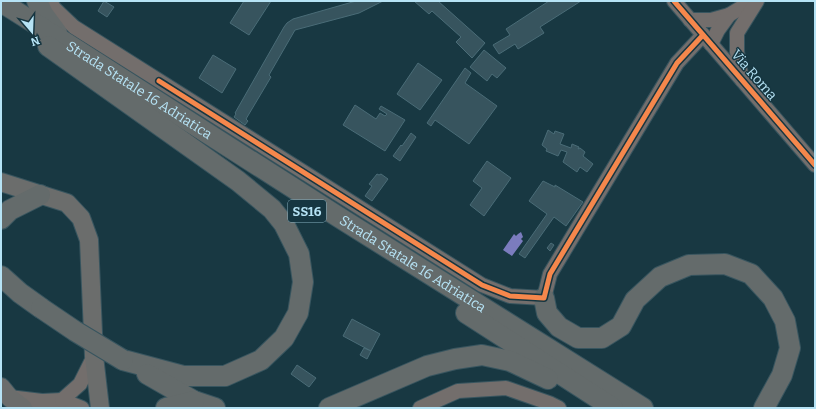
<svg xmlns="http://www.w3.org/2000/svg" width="816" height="409" viewBox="0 0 816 409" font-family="Bitter,serif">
	<rect width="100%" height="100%" fill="#183842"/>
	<!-- water -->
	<path fill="#7b7cbe" d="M521,232l2,5 -2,2 2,2 -11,15 -9,-6 11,-16 2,2 2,-2z"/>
	<!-- building -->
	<g fill="#37545e" stroke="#4a6c77">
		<path d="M104,1l10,6 -7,10 -9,-6z"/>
		<path d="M244,1h27l-22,34 -19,-12z"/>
		<path d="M356,1h27l-24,12 -64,17 -26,45 2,2 -25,42 2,2 -3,4 -11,-8 2,-3 -1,-1 49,-86 3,-4 6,-4z"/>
		<path d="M414,1h24l47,42 -13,15 -16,-16 5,-5 -29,-26 -3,3z"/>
		<path d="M549,1h32l-41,26 4,6 -26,16 -3,-5 -16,10 -6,-9 17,-10 -4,-6z"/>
		<path d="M484,50l22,18 -9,10 -5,-4 -5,7 -17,-14z"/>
		<path d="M213,55l23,14 -14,24 -23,-15z"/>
		<path d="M418,63l24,17 -22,30 -23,-16z"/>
		<path d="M465,68l6,5 -6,10 32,23 -28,38 -34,-24 -4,6 -4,-3z"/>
		<path d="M355,105l21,14 4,-6 5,3 2,-2 -8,-5 2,-3 24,14 -20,31 -42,-26z"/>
		<path d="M548,130l6,4 1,-3 9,3 -4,10 11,4 1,-4 7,3 -1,2 2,-1 5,4 -2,4 10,8 -6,8 -7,-5 -3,5 -14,-10 4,-10 -6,-2 -3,6 -12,-5 1,-2 -5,-4z"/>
		<path d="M411,133l5,4 -16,24 -7,-5 8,-11 1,1z"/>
		<path d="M487,161l24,17 -27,38 -14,-11 12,-17 -9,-7z"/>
		<path d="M377,174l2,1 2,-1 7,5 -16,22 -7,-5 7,-10 -3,-2z"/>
		<path d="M543,181l12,6v-2l28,17 -17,24 -12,-9 -29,41 -6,-4 28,-40 -18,-13z"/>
		<path d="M551,243l3,2 -4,6 -3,-3z"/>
		<path d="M352,319l28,15 -9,17 -28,-15z"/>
		<path d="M364,348l7,3 -4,8 -7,-4z"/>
		<path d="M297,365l19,13 -7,9 -18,-13z"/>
	</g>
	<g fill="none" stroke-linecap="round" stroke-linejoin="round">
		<!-- minor casing -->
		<g stroke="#38555f" stroke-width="16">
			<g id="minor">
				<path d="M50,1l4,7 20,19 408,258 28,11 34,2 6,-24 127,-211 26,-28"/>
				<path d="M674,1l141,164"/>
				<path d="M690,20h21l18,-5"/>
				<path d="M711,44l7,-14 11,-15 23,-14"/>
				<path d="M742,80l-5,-28v-19l20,-32"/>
				<path d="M9,397l33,4 20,-1 20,8"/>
				<path d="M62,400l18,-16 14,-28"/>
				<path d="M420,408l38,-17 48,-3 43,15 10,5"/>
			</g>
		</g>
		<!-- major casing -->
		<g stroke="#38555f" stroke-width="20">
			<g id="major">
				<path d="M1,182l66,21 14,15 8,22 5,116 6,52"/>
				<path d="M1,387l9,11 13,10"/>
			</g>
		</g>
		<!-- highway casing -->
		<g stroke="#38555f" stroke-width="22">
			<g id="highway">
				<path d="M37,1l6,13 14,19"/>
				<path id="s1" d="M1,2l62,39 274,175 306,192"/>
				<path d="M48,46l190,135 34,28 12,15 15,30 4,28 -5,31 -14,25 -23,22 -36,16h-42l-60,-16"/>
				<path d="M1,219l9,-9 30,-15"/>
				<path d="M1,276l19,17 21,15"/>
				<path d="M544,298l3,15 12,14 19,11h24l19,-12 14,-26 25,-23 29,-12 36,-1 26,10 22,24 12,23 5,27 -8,27 -18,33"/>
				<path d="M466,313l147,95"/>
				<path d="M147,374l47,27 21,7"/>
				<path d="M166,408l28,-7"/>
				<path d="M329,408l98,-42 28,-7 27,-4 28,6 38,18"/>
			</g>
		</g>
		<!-- minor -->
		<use href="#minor" stroke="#736e6c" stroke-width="14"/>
		<!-- major -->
		<use href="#major" stroke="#6b6d6c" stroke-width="18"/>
		<!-- highway -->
		<use href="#highway" stroke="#646b6b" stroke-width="20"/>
		<!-- highway-bridge casing -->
		<g stroke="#38555f" stroke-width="22" stroke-linecap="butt">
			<path id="highway-bridge" d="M41,308l34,23 48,29"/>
		</g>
		<!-- highway-bridge -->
		<use href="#highway-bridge" stroke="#646b6b" stroke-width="20"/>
		<!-- cycleway casing -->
		<g stroke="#163641" stroke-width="8">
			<g id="cycleway">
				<path d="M674,1l141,164"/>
				<path d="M159,81l323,204 28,11 34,2 6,-24 127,-211 26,-28"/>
			</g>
		</g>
		<!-- cycleway -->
		<use href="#cycleway" stroke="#f5874c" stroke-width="5"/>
	</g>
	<g text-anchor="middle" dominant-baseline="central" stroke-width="3" stroke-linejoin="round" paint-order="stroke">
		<!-- shield labels -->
		<rect fill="#163641" stroke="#86afbf" stroke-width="1" x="288" y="200" width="38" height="22" rx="3"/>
		<g font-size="13" font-weight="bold" fill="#b6e3f5">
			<text x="307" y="211">SS16</text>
		</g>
		<!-- street labels -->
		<g font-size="14" fill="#b6e3f5" stroke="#163641">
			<text transform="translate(754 75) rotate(49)">Via Roma</text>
			<text stroke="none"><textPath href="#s1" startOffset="164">Strada Statale 16 Adriatica</textPath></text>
			<text stroke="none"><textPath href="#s1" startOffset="488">Strada Statale 16 Adriatica</textPath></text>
		</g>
	</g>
	<!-- border -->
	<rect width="816" height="409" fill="none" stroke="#b6e3f5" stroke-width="4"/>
	<!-- north arrow -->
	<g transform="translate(32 32) rotate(161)" stroke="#163641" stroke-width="3" paint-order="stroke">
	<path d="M0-3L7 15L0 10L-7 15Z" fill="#b6e3f5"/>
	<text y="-6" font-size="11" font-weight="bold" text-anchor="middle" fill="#b6e3f5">N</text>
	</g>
</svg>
